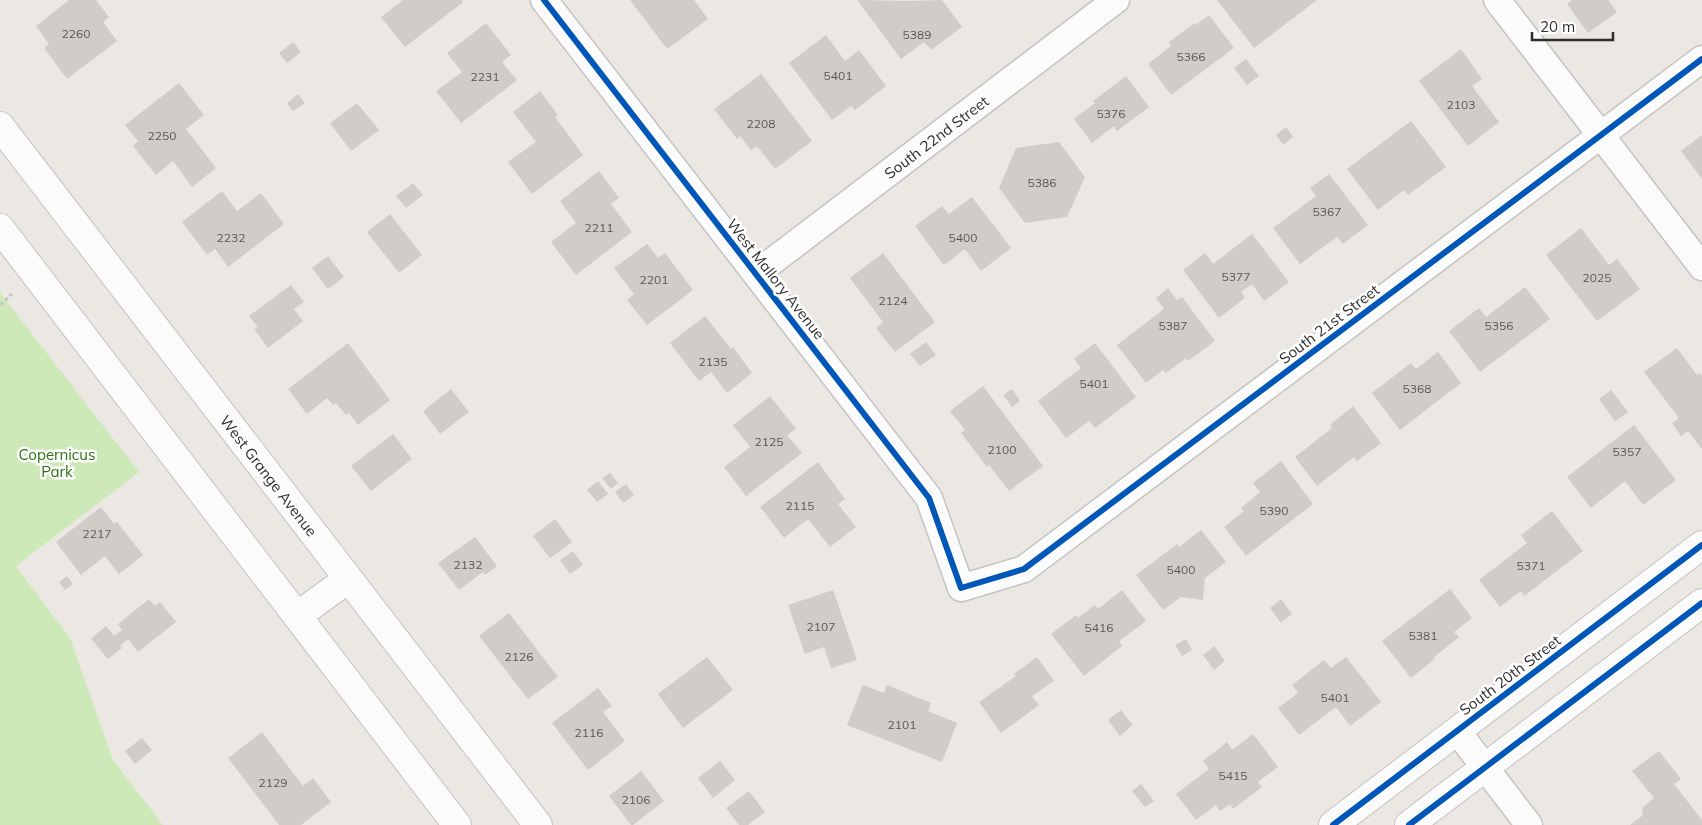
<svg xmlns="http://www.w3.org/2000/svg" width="1702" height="825" viewBox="0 0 1702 825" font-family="Mulish,sans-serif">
	<rect width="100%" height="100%" fill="#ebe7e2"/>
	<!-- green -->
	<path fill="#cee9b8" d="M0,293l139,179 -123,94 54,72 43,122 50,65h-163z"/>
	<!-- building -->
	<g fill="#d0cdc9">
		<path d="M69,0h27l13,17 -6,5 14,19 -50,38 -23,-31 5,-4 -13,-18z"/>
		<path d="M403,0h59l1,2 -58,45 -24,-30z"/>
		<path d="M630,0h64l14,19 -41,30z"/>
		<path d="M859,0l48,1 35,-1 20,27 -31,23 -7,-8 -23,17 -43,-58z"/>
		<path d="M1217,0h100l-63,48z"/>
		<path d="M1572,0h36l9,12 -29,21 -21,-29z"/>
		<path d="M1209,15l25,33 -63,47 -23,-31 23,-18 -2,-4 26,-19 1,2z"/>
		<path d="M486,23l25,32 -9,7 15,18 -56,43 -25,-32 26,-19 -15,-19z"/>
		<path d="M826,35l19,26 14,-11 27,36 -31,24 -4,-4 -19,14 -43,-57z"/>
		<path d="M293,42l8,10 -14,11 -8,-10z"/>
		<path d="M1461,49l21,30 -10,7 27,36 -31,24 -49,-65z"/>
		<path d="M1246,59l13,17 -12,9 -13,-17z"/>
		<path d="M761,74l51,67 -37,28 -18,-23 -6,4 -11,-14 -3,3 -23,-30z"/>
		<path d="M1126,76l23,31 -32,24 -3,-5 -22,17 -18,-24 21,-16 -2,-2z"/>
		<path d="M179,83l25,32 -18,14 30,39 -24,19 -19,-26 -17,14 -23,-29 5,-5 -13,-16z"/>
		<path d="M540,91l18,24 -3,2 28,38 -51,39 -24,-32 28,-20 -23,-30z"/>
		<path d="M298,94l7,9 -12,8 -6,-8z"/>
		<path d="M357,103l22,27 -28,21 -21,-28z"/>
		<path d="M1411,121l35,46 -38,28 -4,-5 -26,20 -31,-41z"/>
		<path d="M1286,127l7,10 -10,8 -7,-10z"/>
		<path d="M1702,135v44l-21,-28z"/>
		<path d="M1059,142l26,35 -18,40 -42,6 -26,-35 17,-40z"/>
		<path d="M599,171l20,27 -8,6 21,28 -56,43 -25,-33 25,-19 -16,-22z"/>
		<path d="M1329,174l39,51 -25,19 -6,-7 -37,27 -27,-36 43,-32 -6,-8z"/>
		<path d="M413,183l10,12 -17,13 -10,-12z"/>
		<path d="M222,191l15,20 24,-18 23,31 -56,43 -13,-18 -8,6 -25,-33z"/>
		<path d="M972,197l39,51 -30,23 -16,-22 -21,16 -29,-39 27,-20 7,8z"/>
		<path d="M390,214l32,41 -23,18 -32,-41z"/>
		<path d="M1581,228l28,37 8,-6 23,30 -43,32 -51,-66z"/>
		<path d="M1252,234l37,48 -25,19 -12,-17 -11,8 4,6 -26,20 -36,-48 22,-17 8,11z"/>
		<path d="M647,244l11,14 7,-5 28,37 -46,35 -20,-25 7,-6 -20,-26z"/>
		<path d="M883,253l52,69 -40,30 -19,-24 7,-6 -33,-44z"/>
		<path d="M328,256l16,21 -16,12 -16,-21z"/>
		<path d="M291,285l13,17 -10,7 9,12 -35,27 -14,-19 4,-2 -9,-11z"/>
		<path d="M1525,287l25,32 -70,53 -31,-41 30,-23 7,9z"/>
		<path d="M1168,288l9,12 5,-3 33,44 -27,20 -2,-3 -20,15 -3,-3 -17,13 -29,-38 47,-36 -8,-11z"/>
		<path d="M705,316l26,33 2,-2 19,26 -25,20 -16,-21 -12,9 -29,-38z"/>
		<path d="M926,342l10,13 -16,11 -10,-12z"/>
		<path d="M348,343l42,57 -32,25 -9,-12 -3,2 -10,-12 -3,2 -6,-7 -20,16 -19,-25z"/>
		<path d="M1095,343l41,54 -41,31 -6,-7 -23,17 -28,-37 43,-33 -7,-9z"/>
		<path d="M1677,348l20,27 3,-2 2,3v73l-14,-18 -7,5 -9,-13 7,-5 -35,-46z"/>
		<path d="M1438,352l23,31 -61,47 -28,-37 39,-30 5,6z"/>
		<path d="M983,386l60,80 -34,25 -20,-26 -2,2 -26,-34 4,-3 -15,-19z"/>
		<path d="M451,389l18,23 -29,22 -17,-23z"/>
		<path d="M1012,389l8,12 -8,6 -9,-12z"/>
		<path d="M1611,390l17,22 -13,9 -16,-22z"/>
		<path d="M770,396l26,33 -9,6 15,18 -56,43 -22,-29 26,-20 -17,-22z"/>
		<path d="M1353,406l28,37 -24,18 -3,-4 -37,29 -22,-29 37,-29 -2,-3z"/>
		<path d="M1634,425l42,55 -33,25 -18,-24 -34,27 -24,-31z"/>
		<path d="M393,434l19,25 -41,32 -20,-25z"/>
		<path d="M1281,461l32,43 -67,52 -22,-29 20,-16 -3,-3 19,-16 -7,-9z"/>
		<path d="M818,462l27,37 -7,5 18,23 -26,20 -22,-28 -24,19 -24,-31z"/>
		<path d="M610,473l8,10 -7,6 -9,-11z"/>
		<path d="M598,481l10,13 -11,8 -10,-12z"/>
		<path d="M626,484l8,11 -11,8 -8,-11z"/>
		<path d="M101,507l13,17 3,-2 26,33 -24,19 -14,-18 -24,19 -25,-33z"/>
		<path d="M1552,511l31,40 -59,45 -3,-5 -21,16 -21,-27 48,-37 -6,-8z"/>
		<path d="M555,519l17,23 -22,16 -17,-22z"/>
		<path d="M1201,530l25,32 -21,16 -2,22 -22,-3 -18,13 -27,-35 41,-31 2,3z"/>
		<path d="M475,537l22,29 -12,9 -2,-3 -24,18 -21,-27z"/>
		<path d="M573,551l10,14 -13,9 -10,-14z"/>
		<path d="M67,576l6,8 -8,6 -6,-8z"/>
		<path d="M1450,589l22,29 -18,14 5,5 -25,20 1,2 -24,19 -29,-37z"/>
		<path d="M833,590l24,70 -26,8 -7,-21 -19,7 -17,-49z"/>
		<path d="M1122,590l24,31 -27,20 3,5 -38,30 -33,-42 25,-19 2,3 17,-13 3,4z"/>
		<path d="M149,599l6,7 5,-4 16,20 -38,30 -10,-13 -8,7 2,2 -14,11 -17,-20 15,-13 8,10 8,-6 -4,-6z"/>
		<path d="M1281,599l11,15 -11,9 -11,-15z"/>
		<path d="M509,613l49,64 -30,22 -49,-63z"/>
		<path d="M1186,639l6,11 -10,6 -7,-11z"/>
		<path d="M1214,646l11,15 -11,9 -11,-15z"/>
		<path d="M707,657l26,33 -50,38 -25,-34z"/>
		<path d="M1037,657l17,24 -22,15 7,9 -38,28 -22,-31 37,-26 -2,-2z"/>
		<path d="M1346,657l35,45 -31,24 -14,-19 -37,28 -21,-27 20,-15 -6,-8 32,-25 7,8z"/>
		<path d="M863,685l21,8 3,-8 44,18 -3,8 29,12 -15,39 -95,-37z"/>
		<path d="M598,688l14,18 -9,6 22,29 -37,29 -36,-47z"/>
		<path d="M1121,710l12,15 -13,11 -12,-16z"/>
		<path d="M262,732l41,54 10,-8 18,24 -30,23h-22l-51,-67z"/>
		<path d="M1253,734l25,33 -20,15 4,5 -29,22 -3,-5 -10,7 -4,-6 -20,15 -20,-26 33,-25 -6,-8 24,-19 5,8z"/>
		<path d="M142,738l10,12 -17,14 -10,-13z"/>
		<path d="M1659,751l22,28 -7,5 28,36v5h-72l12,-9 1,-9 11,-9 -22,-27z"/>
		<path d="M720,761l15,19 -22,18 -15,-20z"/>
		<path d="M641,771l23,30 -31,24h-2l-22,-29z"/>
		<path d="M1141,784l13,17 -9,6 -13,-16z"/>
		<path d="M749,791l16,21 -17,13h-9l-13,-17z"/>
	</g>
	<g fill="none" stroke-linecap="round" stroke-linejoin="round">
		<!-- street casing -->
		<g stroke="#c4c3c3" stroke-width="29">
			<g id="street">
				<path d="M544,0l385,498 32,90 63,-19 678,-510"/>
				<path d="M1497,0l205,267"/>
				<path id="s1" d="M757,273l359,-273"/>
				<path d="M1457,731l72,94"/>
			</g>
		</g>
		<!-- secondary casing -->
		<g stroke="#c4c3c3" stroke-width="30">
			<g id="secondary">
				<path id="s2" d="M0,126l538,699"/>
				<path d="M0,228l457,597"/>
				<path d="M297,616l51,-37"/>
				<path d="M1333,825l369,-280"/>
				<path d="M1409,825l293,-222"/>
			</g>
		</g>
		<!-- path -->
		<path stroke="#c8c8c8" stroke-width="3" stroke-dasharray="4 2.5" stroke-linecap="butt" d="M0,305l12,-11"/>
		<!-- street -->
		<use href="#street" stroke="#fcfbfb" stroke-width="26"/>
		<!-- secondary -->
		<use href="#secondary" stroke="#fcfbfb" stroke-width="28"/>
		<!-- cycleway casing -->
		<g stroke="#fff" stroke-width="9">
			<g id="cycleway">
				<path d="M544,0l385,498 32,90 63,-19 678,-510"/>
				<path d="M1333,825l369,-280"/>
				<path d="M1409,825l293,-222"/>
			</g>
		</g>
		<!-- cycleway -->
		<use href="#cycleway" stroke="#0057b8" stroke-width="6"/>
	</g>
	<g text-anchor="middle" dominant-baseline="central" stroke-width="5" stroke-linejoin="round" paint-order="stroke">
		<!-- number labels -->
		<g font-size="12" fill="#585756">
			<text x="76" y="33">2260</text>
			<text x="917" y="34">5389</text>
			<text x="1191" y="56">5366</text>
			<text x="838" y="75">5401</text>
			<text x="485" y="76">2231</text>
			<text x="1461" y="104">2103</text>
			<text x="1111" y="113">5376</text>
			<text x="761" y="123">2208</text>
			<text x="162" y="135">2250</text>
			<text x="1042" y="182">5386</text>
			<text x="1327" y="211">5367</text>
			<text x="599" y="227">2211</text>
			<text x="231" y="237">2232</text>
			<text x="963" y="237">5400</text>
			<text x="1236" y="276">5377</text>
			<text x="1597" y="277">2025</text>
			<text x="654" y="279">2201</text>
			<text x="893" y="300">2124</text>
			<text x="1173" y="325">5387</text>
			<text x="1499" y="325">5356</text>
			<text x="713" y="361">2135</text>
			<text x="1094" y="383">5401</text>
			<text x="1417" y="388">5368</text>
			<text x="769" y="441">2125</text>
			<text x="1002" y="449">2100</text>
			<text x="1627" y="451">5357</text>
			<text x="800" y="505">2115</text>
			<text x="1274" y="510">5390</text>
			<text x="97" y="533">2217</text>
			<text x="468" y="564">2132</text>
			<text x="1531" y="565">5371</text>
			<text x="1181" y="569">5400</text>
			<text x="821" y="626">2107</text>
			<text x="1099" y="627">5416</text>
			<text x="1423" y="635">5381</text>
			<text x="519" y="656">2126</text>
			<text x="1335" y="697">5401</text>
			<text x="902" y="724">2101</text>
			<text x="589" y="732">2116</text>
			<text x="1233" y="775">5415</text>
			<text x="273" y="782">2129</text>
			<text x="636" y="799">2106</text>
		</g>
		<!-- street labels -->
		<g font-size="15" fill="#2d2d2d" stroke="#fff">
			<text stroke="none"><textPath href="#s1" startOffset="225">South 22nd Street</textPath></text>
			<text transform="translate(776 279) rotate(52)">West Mallory Avenue</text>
			<text transform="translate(1329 324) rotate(-37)">South 21st Street</text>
			<text stroke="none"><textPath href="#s2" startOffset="441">West Grange Avenue</textPath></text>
			<text transform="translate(1510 675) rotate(-37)">South 20th Street</text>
		</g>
		<!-- park labels -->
		<g font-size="15" fill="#2b7214" stroke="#fff">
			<text x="57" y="454">Copernicus<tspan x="57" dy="17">Park</tspan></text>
		</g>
	</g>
	<!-- scale -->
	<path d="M1532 32v8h81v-8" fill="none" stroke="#2d2d2d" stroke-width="2.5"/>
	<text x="1540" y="32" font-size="15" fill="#2d2d2d" stroke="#ffffff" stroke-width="4" paint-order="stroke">20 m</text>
</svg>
